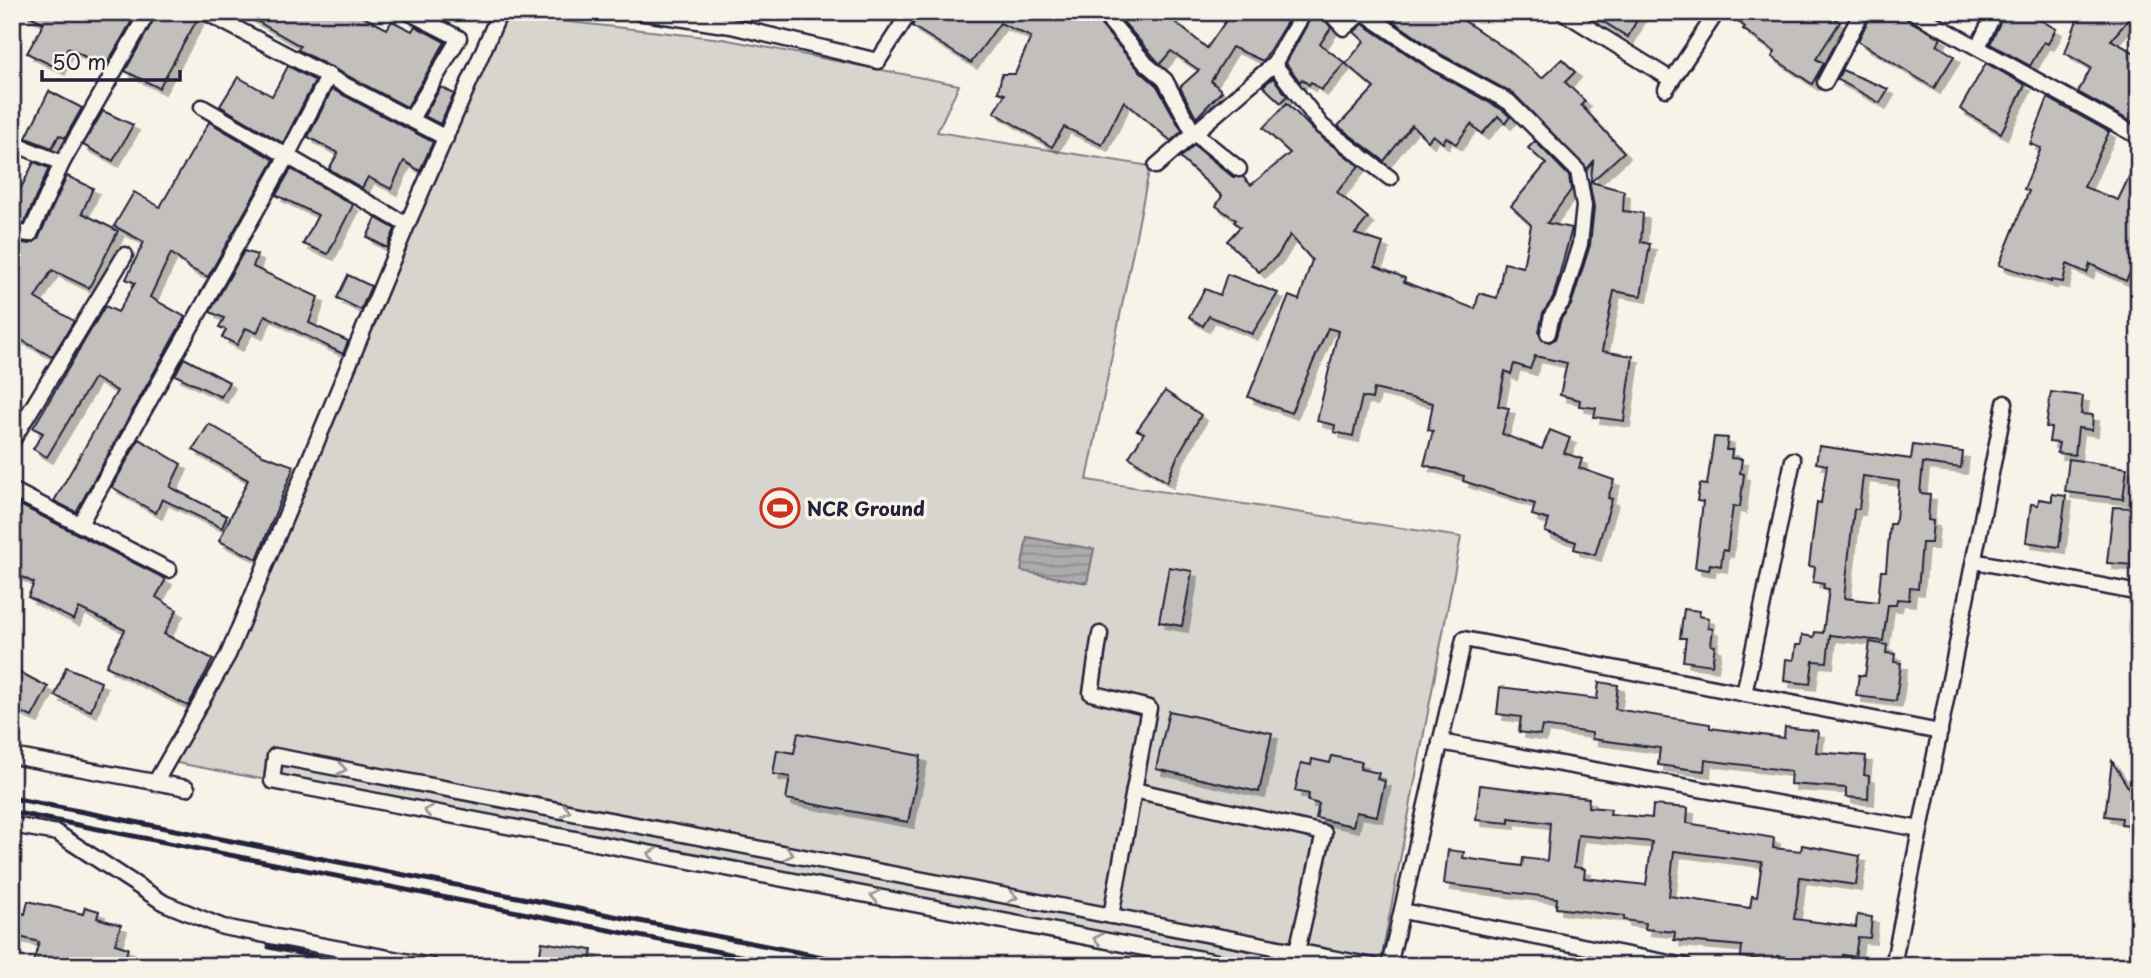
<svg xmlns="http://www.w3.org/2000/svg" width="2151" height="978" viewBox="0 0 2151 978" font-family="'Playpen Sans',sans-serif">
	<defs>
		<pattern id="water-rules" width="6" height="5" patternUnits="userSpaceOnUse" patternTransform="scale(1.75)"><rect width="6" height="5" fill="#aeabad"/><path d="M0 2.5h6" fill="none" stroke="#8d8b8e"/></pattern>
		<filter id="shadow"><feDropShadow dx="6" dy="6" stdDeviation="0" flood-color="#0004"/></filter>
	</defs>
	<rect width="100%" height="100%" fill="#f7f3e8"/>
	<filter id="ink" filterUnits="userSpaceOnUse"><feTurbulence type="fractalNoise" baseFrequency=".0143" numOctaves="2"/><feDisplacementMap in="SourceGraphic" scale="14" xChannelSelector="R" yChannelSelector="G"/><feConvolveMatrix kernelMatrix="1 2 1 2 8 2 1 2 1" color-interpolation-filters="sRGB"/></filter>
	<g filter="url(#ink)">
		<!-- pitch -->
		<path fill="#d8d5cf" stroke="#7d7c85" stroke-width="2" d="M506,15l217,24 236,46 -22,47 213,34 -63,314 374,57 -81,429h-137l-1071,-204z"/>
		<!-- water -->
		<path fill="url(#water-rules)" stroke="#76747f" stroke-width="2" d="M1027,537l67,12 -7,34 -66,-12z"/>
		<!-- building -->
		<g fill="#c2bfbd" stroke="#22223b" stroke-width="2" fill-rule="evenodd" filter="url(#shadow)">
			<path d="M22,12h115l-29,50 -3,-2 -2,6 -35,-18 -9,21 -32,-16 17,-30z"/>
			<path d="M158,12h37l3,6 -39,70 -34,-17z"/>
			<path d="M241,12h113l33,17 5,-8 20,10 3,-5 30,16 -38,65 -109,-57 2,-4z"/>
			<path d="M920,12h179l2,13 38,45 18,16 25,45 -11,10 -47,-40 -22,44 -38,-18 -12,20 -58,-35 11,-18 -7,-2 4,-18h13l16,-37 -31,-14 -29,40 -59,-37z"/>
			<path d="M1118,12h45l44,36 25,-36h61l-30,49 -31,-14 -21,34 11,10 -26,27 -16,-31 19,-17 -28,-19 -11,13 -42,-48z"/>
			<path d="M1314,12h6l11,16 -11,16 25,19 -24,27 -10,-8 -2,3 -7,-6 -2,3 -14,-19z"/>
			<path d="M1380,12h71l58,39 33,27 20,-19 13,13 -10,10 20,19 -4,4 43,47 -33,30 33,9 -1,20 20,2 -2,29 9,2 -9,52 -27,-5 -12,60 31,5 -9,65 -30,-4 2,-9 -17,-2 1,-6 -20,-5 7,-32 -32,-7 -5,13 -16,-5 -3,10 -6,-3 -7,35 11,2 -7,26 40,15 8,-19 20,8 -6,15 18,6 -3,9 35,12 -6,18 4,1 -17,56 -21,-6 2,-7 -31,-10 4,-12 -17,-5 3,-11 -72,-23 1,-5 -40,-11 9,-34 -5,-1 5,-27 -59,-14 -2,10 -10,-2 -9,39 -19,-4 1,-7 -18,-4 21,-90 -10,-3 -37,85 -43,-16 41,-101 10,4 13,-40 -22,-25 -12,20 -19,17 -32,-31 13,-14 -6,-5 2,-2 -20,-14 6,-10 -42,-38 14,-13 39,32h10l8,8 39,-32 -27,-25 24,-25 29,30 43,33 -22,26 31,26 -13,16 28,9 -8,23 30,12 -1,4 71,27 4,-16 18,5 7,-35 19,4 8,-42 -20,-19 35,-42 -18,-16 7,-7 34,35 2,14 -24,33 25,5 -19,70 -10,15 -4,19 3,8 8,2 5,-3 6,-20 10,-14 19,-60 4,-38 -4,-21 3,-24 -6,7 -73,-75 -72,-39z"/>
			<path d="M1588,12h53l-13,25z"/>
			<path d="M1727,12h98l15,10 -24,37 8,4 -12,21 -40,-27 3,-5 -32,-23 2,-2z"/>
			<path d="M1872,12h31l5,8 33,18 -4,7 17,11 -20,32 -76,-47z"/>
			<path d="M2005,12h21l30,17 -8,15 -4,-2 -14,24 -40,-22z"/>
			<path d="M2080,12h55l-24,28 28,15v71l-61,-34 13,-24 -26,-15z"/>
			<path d="M1363,24l69,47 71,39 7,7 -5,6 -7,-7 -16,18 -11,-10 -15,20 -10,-7 -3,6 -10,-8 -5,6 -16,-16 -28,36 -46,-35 36,-38 -28,-24 18,-23 -10,-9z"/>
			<path d="M1986,63l39,22 -24,48 -41,-24z"/>
			<path d="M288,66l27,15 -32,62 -63,-37 18,-29 34,19z"/>
			<path d="M1842,70l46,19 -8,14 -43,-24z"/>
			<path d="M1273,78l14,18 -6,7 -18,-17z"/>
			<path d="M441,87l13,7 -14,30 -16,-8z"/>
			<path d="M332,89l101,53 -13,29 -16,-10 -13,28 -23,-12 -6,11 -33,-19 9,-16 -30,-16z"/>
			<path d="M49,91l33,17 -17,30 -6,-3 -7,13 -26,-10z"/>
			<path d="M2048,98l61,34 -25,55 34,13 21,-44v98l-13,27 -36,-17 -3,9 -20,-9 -4,18 -12,-2v2l-52,-17 30,-74 -5,-2 17,-41 -11,-4z"/>
			<path d="M103,111l30,14 -20,36 -30,-16z"/>
			<path d="M209,122l65,38 -66,117 -17,-8 -20,-16 -21,44 35,20 -109,195 -22,-11 63,-110 -23,-13 -47,79 -14,-8 10,-16 -10,-5 72,-122 13,6 17,-29 -9,-4 18,-37 -30,-16 20,-34 26,15z"/>
			<path d="M34,162l15,6 -25,56 -12,-2v-28l5,2z"/>
			<path d="M291,169l62,36 -25,49 -25,-10 15,-29 -42,-20z"/>
			<path d="M67,176l26,12 -11,25 36,18 -29,57 -37,-18 -17,28 39,23 -22,36 -40,-22v-93l18,2 8,-5z"/>
			<path d="M376,218l19,11 -8,19 -20,-11z"/>
			<path d="M244,251l13,4 -4,12 65,30 -9,26 39,18 -5,13 -78,-39 -8,18 -11,-5 -9,17 -15,-8 4,-7 -7,-3 5,-9 -14,-6z"/>
			<path d="M1227,274l51,19 -26,41 -43,-18 -6,10 -14,-9 16,-28 15,6z"/>
			<path d="M348,275l23,11 -10,24 -24,-12z"/>
			<path d="M184,358l45,24 -8,15 -46,-22z"/>
			<path d="M1165,391l36,24 -23,40 -11,27 -38,-25 15,-24 -7,-3z"/>
			<path d="M2051,392l32,4 -2,18 12,1 -1,15 -14,-2 -3,27 -18,-2 2,-10 -10,-1 2,-14 -5,-1z"/>
			<path d="M209,424l54,31 31,11 -37,93 -38,-18 29,-61 -55,-30z"/>
			<path d="M1714,437l14,1 -2,12h6l-1,8 11,1 -2,14 4,1 -4,33 -7,-1 -6,45 -4,-1 -2,16 -11,-2 -1,6 -14,-2 8,-66 -6,-1 3,-17 7,1z"/>
			<path d="M139,439l42,25 -11,23 57,29 -5,12 -60,-29 -6,14 -44,-26z"/>
			<path d="M1913,445l50,7 -2,16 -38,-5 -3,30 10,1 -2,26 5,1 -2,22h-9l-4,46 -8,-1 -1,12 -12,-1 -1,6h-8l-5,36 -53,-6 -3,27 -14,-1 -3,23 -26,-3 2,-22 8,1 2,-15h5l1,-10 12,2 1,-5 8,1 6,-44 -6,-1 1,-4 -11,-2 2,-15 -6,-1 8,-64 4,1 6,-38 -11,-2 3,-17 92,13zM1863,476l36,5 -3,38 -2,5h-4l-4,47h-5l-3,31 -34,-4 10,-89h5z"/>
			<path d="M2069,459l58,9 -4,31 -58,-7z"/>
			<path d="M2052,494l14,2 -7,51 -33,-5 5,-38 7,1 1,-6 13,2z"/>
			<path d="M12,501l154,78 -10,18 21,13 -13,24 49,25 -25,47 -82,-40 19,-36 -46,-22 -5,12 -46,-23 6,-14 -22,-11z"/>
			<path d="M2113,507l19,1v8l7,1v42h-5v6l-27,-2z"/>
			<path d="M1169,567l23,4 -10,55 -23,-4z"/>
			<path d="M1684,609l16,2 -1,5 10,2 -1,10 5,1 -2,16 4,1 -3,19 -29,-4 3,-23h-6z"/>
			<path d="M1870,642l17,3 -1,8 9,1 -1,8 7,1 -5,38 -40,-5 3,-21 6,1z"/>
			<path d="M66,667l35,15 -10,29 -36,-15z"/>
			<path d="M12,668l36,19 -16,30 -20,-9z"/>
			<path d="M1599,682l19,3 -3,24 95,15v4l74,10 1,-11 33,4 -2,21 50,4 -2,19 5,1 -1,23 -22,-2v-9l-56,-4 1,-13 -86,-11 -1,11 -46,-6 2,-17 -68,-9v-6l-50,-7 -2,9 -21,-3 2,-15 -24,-3 3,-27 97,12z"/>
			<path d="M1169,711l103,22 -13,59 -103,-23z"/>
			<path d="M798,733l123,23 -13,66 -122,-23 4,-22 -17,-3 4,-24 17,3z"/>
			<path d="M1332,756l30,6 -2,7 19,4 -2,6 8,2 -8,35 -21,-4 -3,14 -37,-8 3,-14 -11,-3 1,-7 -14,-3 6,-28 10,2 1,-6 18,4z"/>
			<path d="M2112,761l27,44v21l-18,-2 1,-6 -17,-2z"/>
			<path d="M1480,785l109,13 -1,9 23,2 -1,5 42,4 1,-13 35,3 -1,15 87,15 -1,10 28,3 1,-6 58,11 -4,29 -56,-8 -6,42 62,8 1,-12 15,2 -2,21 -12,-1 -3,20 -12,-2 -1,8 -64,-7 -1,6 -36,-5 1,-11 -68,-6 1,-8 -30,-3 1,-6 -22,-3v-4l-68,-8 1,-10 -113,-14 4,-34 16,2 -1,6 59,8 1,-8 24,3 3,-38 -41,-5v5l-33,-3zM1578,835l74,7 -6,43 -62,-7 1,-9 -11,-2zM1674,851l88,11 -5,35 -5,-1 -2,12 -81,-12z"/>
			<path d="M28,901l55,13 2,-7 14,4 -2,7 24,7 -6,19 13,4 -5,18h-91l7,-24 -27,-7v-24l13,3z"/>
			<path d="M542,942l50,8 -3,16 -50,-6z"/>
		</g>
		<g fill="none" stroke-linecap="round" stroke-linejoin="round">
			<!-- minor casing -->
			<g stroke="#22223b" stroke-width="19">
				<g id="minor">
					<path d="M205,12l241,126"/>
					<path d="M408,12l51,26 -48,81"/>
					<path d="M638,12l93,14 147,35 32,-49"/>
					<path d="M1109,12l-1,7 38,45 19,16 28,52 46,37"/>
					<path d="M1329,12l15,16 18,-16"/>
					<path d="M1363,12l74,51 72,39 69,69 6,35 -4,38 -18,58 -10,13 -4,18"/>
					<path d="M1563,12l109,68"/>
					<path d="M1913,12l226,125"/>
					<path d="M1978,47l17,-35"/>
					<path d="M1274,64l48,62 68,52"/>
					<path d="M1825,82l37,-70"/>
					<path d="M1666,89l51,-77"/>
					<path d="M202,107l205,118"/>
					<path d="M12,143l50,20"/>
					<path d="M1156,166l118,-102 30,-52"/>
					<path d="M12,232l18,2 32,-71 86,-151"/>
					<path d="M12,441l113,-186"/>
					<path d="M12,490l157,80"/>
					<path d="M81,522l206,-366 42,-81"/>
					<path d="M1974,561l165,32"/>
					<path d="M1100,634l-9,59 58,15 -38,208"/>
					<path d="M1744,694l49,-234"/>
					<path d="M1440,742l480,87"/>
					<path d="M12,756l175,32"/>
					<path d="M155,783l73,-128 179,-430 93,-213"/>
					<path d="M1134,790l190,43 -27,118"/>
					<path d="M12,825l45,8 107,70 59,24 208,39"/>
					<path d="M1402,911l283,55"/>
					<path d="M1238,966l-966,-185 3,-25 1098,210"/>
					<path d="M1389,966l75,-327 476,93"/>
					<path d="M1893,966l112,-563"/>
				</g>
			</g>
			<!-- minor -->
			<use href="#minor" stroke="#f7f3e8" stroke-width="14"/>
			<!-- rail -->
			<g stroke="#22223b" stroke-width="5">
				<path d="M12,798l857,168"/>
				<path d="M12,812l779,154"/>
				<path d="M269,947l92,19"/>
			</g>
		</g>
		<!-- one-way arrows -->
		<defs><path id="oneway-chevron" d="M-2-3.5L2.5 0L-2 3.5" fill="none" stroke-width="1.6" stroke-linecap="round" stroke-linejoin="round" transform="scale(1.75)"/></defs>
		<g stroke="#97959a">
			<use href="#oneway-chevron" transform="translate(342 769) rotate(11)"/>
			<use href="#oneway-chevron" transform="translate(428 811) rotate(-169)"/>
			<use href="#oneway-chevron" transform="translate(566 811) rotate(11)"/>
			<use href="#oneway-chevron" transform="translate(652 854) rotate(-169)"/>
			<use href="#oneway-chevron" transform="translate(789 854) rotate(11)"/>
			<use href="#oneway-chevron" transform="translate(875 896) rotate(-169)"/>
			<use href="#oneway-chevron" transform="translate(1013 897) rotate(11)"/>
			<use href="#oneway-chevron" transform="translate(1098 939) rotate(-169)"/>
		</g>
	</g>
	<!-- icons -->
	<defs>
		<g id="stadium-ring" transform="scale(2.0125)"><circle r="9.5" fill="#f7f3e8" stroke="#c8321e" stroke-width="1.5"/><path d="M0-5a6.5 5 0 1 0 0 10a6.5 5 0 1 0 0-10ZM-3.5-1.8h7v3.6h-7Z" fill="#c8321e"/></g>
	</defs>
	<g fill-rule="evenodd">
		<use href="#stadium-ring" x="780" y="508"/>
	</g>
	<g text-anchor="middle" dominant-baseline="central" stroke-width="7" stroke-linejoin="round" paint-order="stroke">
		<!-- poi labels -->
		<g font-size="19" font-weight="bold" fill="#22223b" stroke="#f7f3e8" text-anchor="start">
			<text x="807" y="508">NCR Ground</text>
		</g>
	</g>
	<!-- margin -->
	<rect width="2151" height="978" fill="none" stroke="#f7f3e8" stroke-width="42"/>
	<rect x="21" y="21" width="2109" height="936" fill="none" stroke="#22223b" stroke-width="2.5" filter="url(#ink)"/>
	<!-- scale -->
	<path d="M42 70v10h138v-10" fill="none" stroke="#22223b" stroke-width="3.5"/>
	<text x="52" y="70" font-size="21" fill="#22223b" stroke="#f7f3e8" stroke-width="5" paint-order="stroke">50 m</text>
</svg>
